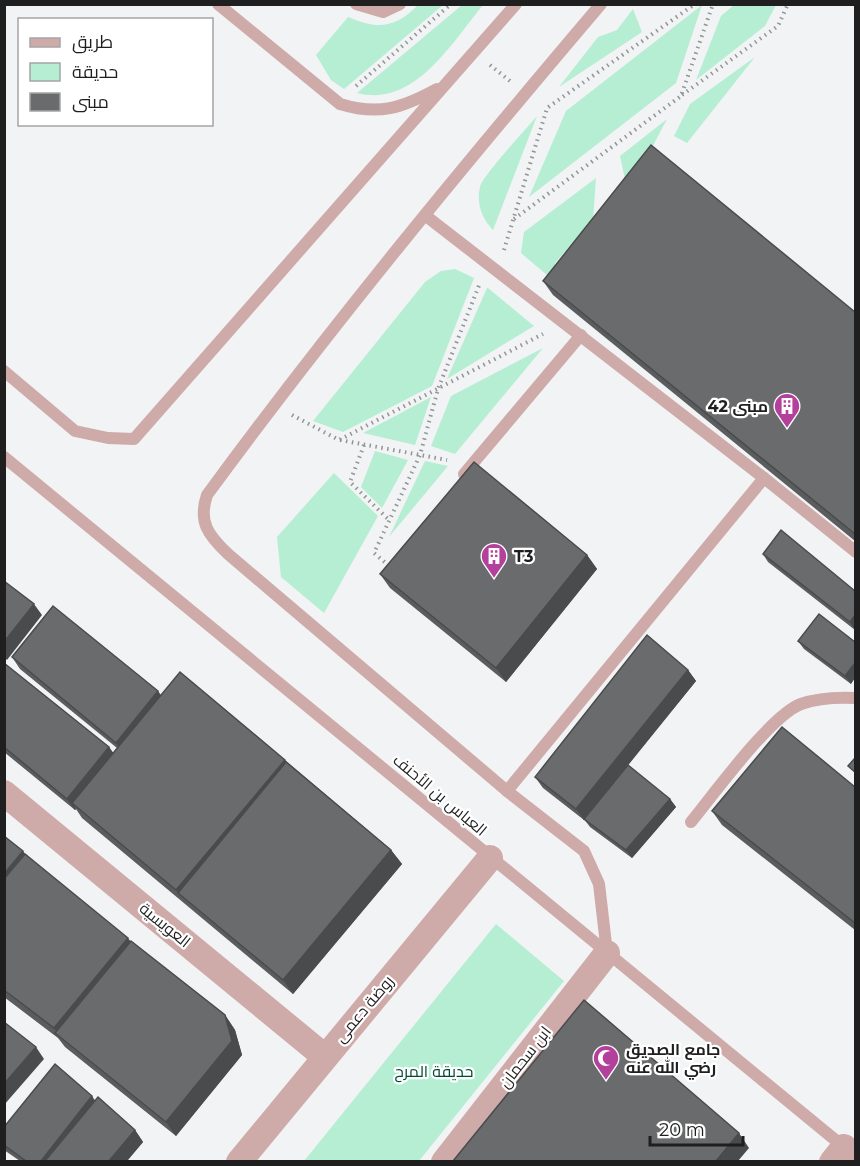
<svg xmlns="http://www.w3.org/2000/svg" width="860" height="1166" viewBox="0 0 860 1166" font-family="Montserrat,Cairo,sans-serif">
	<rect width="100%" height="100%" fill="#f2f3f4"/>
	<!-- green -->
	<g fill="#b6eed4">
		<path d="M735,4l41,1 -11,21 -69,54 25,-64z"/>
		<path d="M418,5h25l-99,84 -13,-9 -15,-25 32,-38c30,13 47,11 70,-12z"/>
		<path d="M462,5h21c-31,37 -68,103 -126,88z"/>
		<path d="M702,5l-26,78 -147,114 37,-86z"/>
		<path d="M633,9l9,23 -83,55 39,-50 19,-7z"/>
		<path d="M755,57l-68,86 -13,-7 16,-32z"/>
		<path d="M537,116l-44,114c-11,-11 -17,-27 -13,-43 2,-11 47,-59 57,-71z"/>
		<path d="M667,119l-39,74 -8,-37z"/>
		<path d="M596,178l-3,42 -38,43 -1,18 -33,-28 3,-21z"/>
		<path d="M455,269l19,9 -42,108 -89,46 -30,-11 112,-139 16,-11z"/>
		<path d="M488,288l46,38 -87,53 40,-91z"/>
		<path d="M543,348l-88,106 -24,-8 20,-50z"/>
		<path d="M431,397l-16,48 -52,-12z"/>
		<path d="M375,451l33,9 -26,48 -21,-21z"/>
		<path d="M425,461l23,5 -59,71z"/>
		<path d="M334,473l44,43 -54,97 -43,-36 -4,-40z"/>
		<path d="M496,924l68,57 -145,180h-115z"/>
	</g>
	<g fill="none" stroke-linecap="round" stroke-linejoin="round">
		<!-- path -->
		<g stroke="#949495" stroke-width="4" stroke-dasharray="1.5 4.5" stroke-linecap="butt">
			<path d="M490,65l20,16"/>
			<path d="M356,86l95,-82"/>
			<path d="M682,95l96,-69 10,-22"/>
			<path d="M514,219l167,-123 32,-92"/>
			<path d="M504,250l43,-142 148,-104"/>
			<path d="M292,415l47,25 204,-106"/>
			<path d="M340,440l107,20"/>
			<path d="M364,445l-14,37 39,38"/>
			<path d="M389,566l-15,-13 46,-98 18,-66 42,-106"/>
		</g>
		<!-- lane -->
		<g stroke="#ceaaa9" stroke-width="12">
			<path d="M218,4l122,100c39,12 62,4 97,-15"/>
			<path d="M356,4l27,8 17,-8"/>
			<path d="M601,4c-136,160 -270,322 -394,491 -9,27 1,40 21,59l279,237 77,60 15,33 8,69"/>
			<path d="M426,216l338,262 92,74"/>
			<path d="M4,371l71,60 33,7 26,1 382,-435"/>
			<path d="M4,457l852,700"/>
			<path d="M464,474l117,-139"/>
			<path d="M507,791l257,-313"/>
			<path d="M691,822c23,-28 80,-107 110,-118 17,-6 36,-7 55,-6"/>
		</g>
		<!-- street -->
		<g stroke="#ceaaa9" stroke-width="26">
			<path d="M4,793l321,264"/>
			<path d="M239,1162l251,-304"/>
			<path d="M444,1162l163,-209"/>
			<path d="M832,1162l12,-15"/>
		</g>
	</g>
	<!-- wall -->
	<g fill="#5b5c5d">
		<path d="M543,281l312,31v229l-302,-246z"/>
		<path d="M763,554l92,37v39l-87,-68z"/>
		<path d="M587,555l10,14 -91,113 -116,-94 -10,-14z"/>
		<path d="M798,641l57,1 -4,42 -47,-35z"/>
		<path d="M12,657l149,38 124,65 106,90 11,14 -109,130 -211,-176 -6,-9 -1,1 -71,-58v-89l105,84 4,6 4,-5 -97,-79z"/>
		<path d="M688,670l8,11 -105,129 79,-11 6,8 -44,51 -42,-31 -6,-8v1l-41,-32 -8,-11z"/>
		<path d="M855,787v143l-133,-105 -10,-14z"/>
		<path d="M4,836l127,106 94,73 10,15 7,25 -66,81 -111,-89 -7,-9 -54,-41z"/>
		<path d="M95,1100l40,30 8,12 -16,19h-107l-16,-11v-23z"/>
	</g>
	<!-- shaded-wall -->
	<g fill="#4a4b4c">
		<path d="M587,555l10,14 -91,113 -10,-14z"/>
		<path d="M34,604l8,11 -35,45 -3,-3v-15z"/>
		<path d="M855,615v15l-5,-8z"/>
		<path d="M855,663v15l-4,6 -6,-8z"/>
		<path d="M688,670l8,11 -112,139 -8,-11z"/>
		<path d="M158,691l8,11 -42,52 -8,-11z"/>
		<path d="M109,747l8,11 -45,45 4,6 -1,1 -8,-11z"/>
		<path d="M285,760l10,15 -117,118 8,11 -10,-14z"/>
		<path d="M670,799l6,8 -44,51 -6,-8z"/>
		<path d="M391,850l11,14 -109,130 -10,-14z"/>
		<path d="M23,851l10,15 -29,35v-27z"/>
		<path d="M128,938l10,14 -77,86 -7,-10z"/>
		<path d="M225,1015l10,15 7,25 -66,81 -10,-14z"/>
		<path d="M36,1047l8,12 -40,46v-21z"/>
		<path d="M92,1096l8,12 -42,53h-17z"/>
		<path d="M135,1130l8,12 -16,19h-18z"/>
		<path d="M739,1133l10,15 -11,13h-22z"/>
	</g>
	<!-- building -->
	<g fill="#6a6b6c" stroke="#4a4b4c" stroke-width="1.5">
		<path d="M651,145l204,167v222l-312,-253z"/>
		<path d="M474,462l113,93 -91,113 -116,-94z"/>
		<path d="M781,530l74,61v24l-5,7 -87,-68z"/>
		<path d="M4,581l30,23 -30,38z"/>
		<path d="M53,606l105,85 -42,52 -104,-86z"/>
		<path d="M819,614l36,28v21l-10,13 -47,-35z"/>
		<path d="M647,635l41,35 -112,139 -41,-32z"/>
		<path d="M4,663l105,84 -42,52 -63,-52z"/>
		<path d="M180,672l105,88 -109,130 -104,-87z"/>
		<path d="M782,727l73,60v136l-143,-112z"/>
		<path d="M855,758v14l-7,-6z"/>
		<path d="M286,762l105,88 -108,130 -105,-87z"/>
		<path d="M628,765l42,34 -44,51 -42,-31z"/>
		<path d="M4,836l19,15 -19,23z"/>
		<path d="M25,854l103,84 -74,90 -50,-38v-111z"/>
		<path d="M131,941l94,74 7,26 -66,81 -111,-89z"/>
		<path d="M584,1000l155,133 -23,28h-263z"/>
		<path d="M4,1022l32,25 -32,37z"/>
		<path d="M55,1064l37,32 -51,65h-15l-22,-16v-18z"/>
		<path d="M98,1097l37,33 -26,31h-64z"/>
	</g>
	<!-- icons -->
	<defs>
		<g id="building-pin" transform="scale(1.35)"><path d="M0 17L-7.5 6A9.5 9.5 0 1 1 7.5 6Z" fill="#b3419c" stroke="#fff"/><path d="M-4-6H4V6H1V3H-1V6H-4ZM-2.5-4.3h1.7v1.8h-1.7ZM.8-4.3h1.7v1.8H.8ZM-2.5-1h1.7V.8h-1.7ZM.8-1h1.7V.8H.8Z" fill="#fff"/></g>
		<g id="mosque-pin" transform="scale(1.35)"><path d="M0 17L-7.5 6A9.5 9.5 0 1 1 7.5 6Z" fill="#b3419c" stroke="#fff"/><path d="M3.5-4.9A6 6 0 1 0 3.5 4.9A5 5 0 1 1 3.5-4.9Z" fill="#fff"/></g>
	</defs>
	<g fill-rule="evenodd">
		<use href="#building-pin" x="787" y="406"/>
		<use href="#building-pin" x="494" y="556"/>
		<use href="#mosque-pin" x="606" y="1058"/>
	</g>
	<g text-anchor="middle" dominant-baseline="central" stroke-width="4.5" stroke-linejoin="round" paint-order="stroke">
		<!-- poi labels -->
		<g font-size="16" font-weight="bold" fill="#1f1f20" stroke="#fff" text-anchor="start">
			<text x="768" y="406" text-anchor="end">مبنى 42</text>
			<text x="514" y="556">T3</text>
			<text x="626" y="1049">جامع الصديق<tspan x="626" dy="18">رضي الله عنه</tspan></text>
		</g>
		<!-- street labels -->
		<g font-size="16" fill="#1f1f20" stroke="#fff">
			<text transform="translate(440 795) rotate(40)">العباس بن الأحنف</text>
			<text transform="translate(165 925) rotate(39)">العويسية</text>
			<text transform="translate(364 1009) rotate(-50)">روضة دعمى</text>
			<text transform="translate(525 1057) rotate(-52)">ابن سحمان</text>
		</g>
		<!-- park labels -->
		<g font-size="16" fill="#014933" stroke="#fff">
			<text x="434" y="1071">حديقة المرح</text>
		</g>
	</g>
	<!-- border -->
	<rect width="860" height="1166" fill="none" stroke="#1f1f20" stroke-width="12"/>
	<!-- legend -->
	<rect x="18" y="18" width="195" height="108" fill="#ffffff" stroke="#a5a5a6" stroke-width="1.5"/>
	<rect x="30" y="38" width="30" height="9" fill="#ceaaa9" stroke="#a5a5a6" stroke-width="1.5"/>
	<text x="72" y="48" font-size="18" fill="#1f1f20">طريق</text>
	<rect x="30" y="63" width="30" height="18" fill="#b6eed4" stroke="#a5a5a6" stroke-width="1.5"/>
	<text x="72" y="78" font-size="18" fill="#1f1f20">حديقة</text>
	<rect x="30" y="93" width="30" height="18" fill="#6a6b6c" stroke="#a5a5a6" stroke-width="1.5"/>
	<text x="72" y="108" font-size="18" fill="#1f1f20">مبنى</text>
	<!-- scale -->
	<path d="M650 1136v9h93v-9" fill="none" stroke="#1f1f20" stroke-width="3"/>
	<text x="659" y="1136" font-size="18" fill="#1f1f20" stroke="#ffffff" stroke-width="4.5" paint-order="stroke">20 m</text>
</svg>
